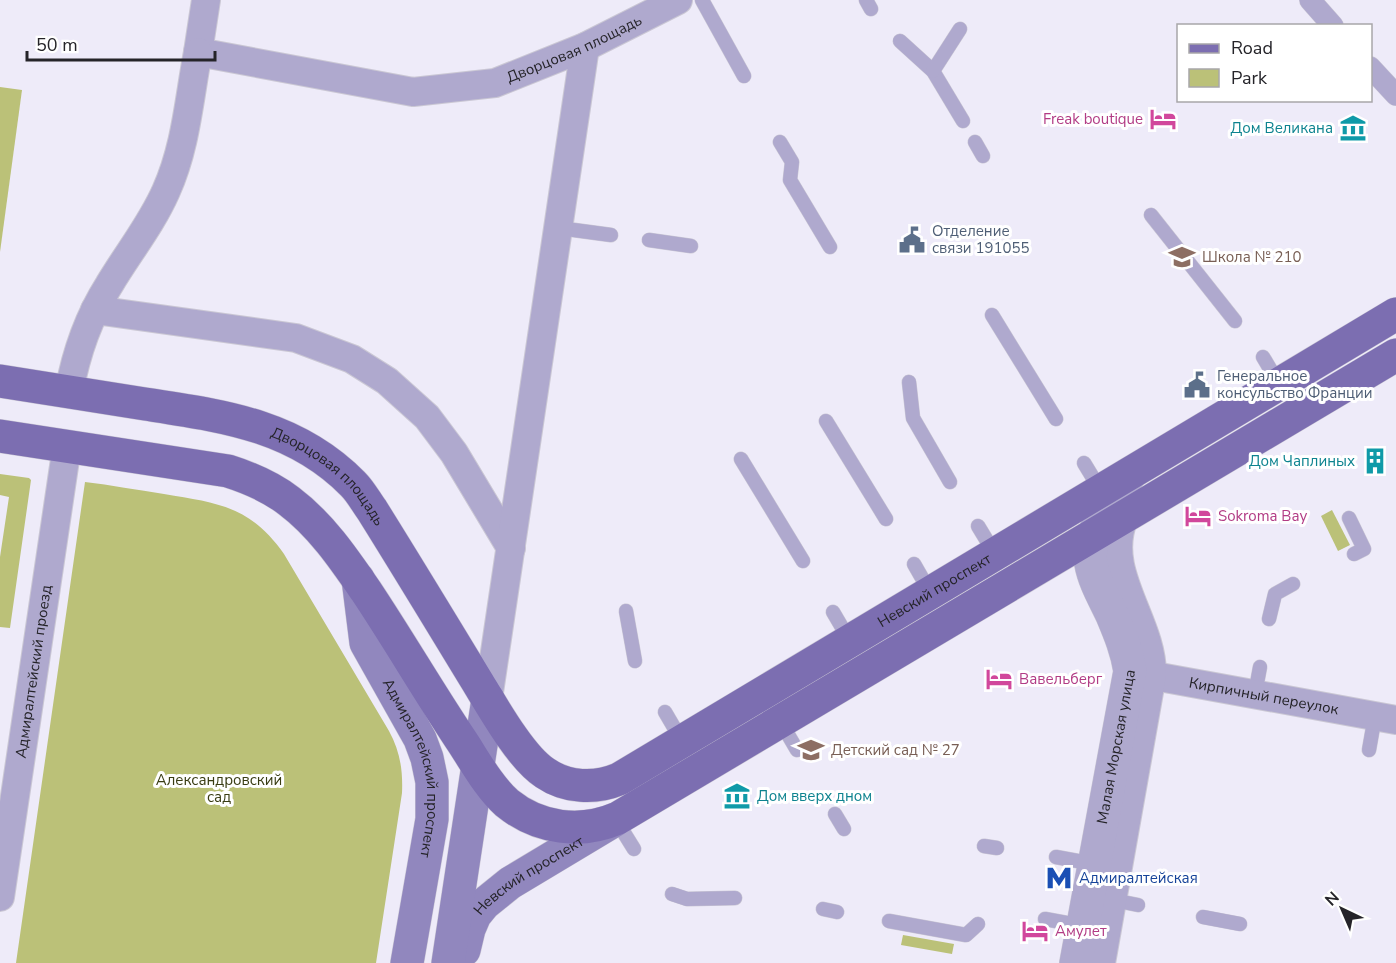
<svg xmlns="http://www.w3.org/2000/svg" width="1396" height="963" viewBox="0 0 1396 963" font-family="'Nunito Sans',sans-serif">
	<rect width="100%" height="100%" fill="#eeebf9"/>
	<!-- green -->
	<g fill="#bbc178">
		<path d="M0,87l22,3 -22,162z"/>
		<path d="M0,474l29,4 2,2 -21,148 -10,-1v-70l9,-60 -9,-2z"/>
		<path d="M85,482c26,3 52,8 79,12 54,9 86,12 120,60l105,177c11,20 14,39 13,62l-26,170h-360z"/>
		<path d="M1332,510l18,35 -12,6 -17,-35z"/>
		<path d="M903,935l51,9 -2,10 -51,-9z"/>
	</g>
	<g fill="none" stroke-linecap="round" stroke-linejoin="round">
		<!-- service casing -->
		<g stroke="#cac7d4" stroke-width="15">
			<g id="service">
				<path d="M702,0l42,76"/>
				<path d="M866,0l5,9"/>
				<path d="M900,41l33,30 30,50"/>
				<path d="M933,71l27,-42"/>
				<path d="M780,142l12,20 -2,18 40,67"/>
				<path d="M975,142l8,14"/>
				<path d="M1151,215l84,106"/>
				<path d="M559,228l52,7"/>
				<path d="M649,240l42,6"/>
				<path d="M992,315l64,104"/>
				<path d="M1263,357l16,27"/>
				<path d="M909,382l4,36 37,64"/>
				<path d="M826,421l60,98"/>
				<path d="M741,459l62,102"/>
				<path d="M1084,463l17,28"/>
				<path d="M1349,518l15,31 -10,5"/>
				<path d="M978,526l17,28"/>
				<path d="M914,564l16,28"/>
				<path d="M626,611l9,50"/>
				<path d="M833,612l17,29"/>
				<path d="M1269,619l6,-25 18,-10"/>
				<path d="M1255,694l5,-27"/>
				<path d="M665,712l17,29"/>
				<path d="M780,721l17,29"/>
				<path d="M1369,750l6,-34"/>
				<path d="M835,814l9,15"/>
				<path d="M616,820l18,29"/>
				<path d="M984,846l13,2"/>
				<path d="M1056,857l38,7"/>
				<path d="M672,894l15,5 48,-1"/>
				<path d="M1108,899l30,6"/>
				<path d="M823,909l14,3"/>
				<path d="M1203,917l37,7"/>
				<path d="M1045,919l38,7"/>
				<path d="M889,921l77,14 12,-11"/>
			</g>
		</g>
		<!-- pedestrian casing -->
		<g stroke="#cac7d4" stroke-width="22">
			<g id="pedestrian">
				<path d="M1310,0l23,26"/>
				<path d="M1370,67l26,28"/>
			</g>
		</g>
		<!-- minor casing -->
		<g stroke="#cac7d4" stroke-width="30">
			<g id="minor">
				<path id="s1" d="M206,0l-8,52 215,40 82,-9 90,-36 93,-47"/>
				<path d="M95,310l201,28 56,21 35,22 40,36 27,36 57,95"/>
				<path d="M69,392c7,-39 19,-74 40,-107 19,-32 42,-60 57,-94 20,-44 23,-92 32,-139"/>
				<path id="s2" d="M1132,672l264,48"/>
				<path d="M488,699l97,-652"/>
				<path id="s3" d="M0,897l67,-451"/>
				<path d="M1101,963l51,-288c1,-54 -51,-103 -28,-157"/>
			</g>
		</g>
		<!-- tertiary casing -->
		<g stroke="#cac7d4" stroke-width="34">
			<g id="tertiary">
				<path id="s4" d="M1076,963l54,-292c-3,-20 -10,-37 -18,-56 -8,-17 -18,-34 -21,-51 -5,-33 22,-66 40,-91"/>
			</g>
		</g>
		<!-- secondary casing -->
		<g stroke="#cac7d4" stroke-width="34">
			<g id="secondary">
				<path id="s5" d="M358,579l8,64 54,96 7,19 5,24v37l-25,144"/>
				<path id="s6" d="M464,950l5,-21 6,-14 9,-11 26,-21 105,-63"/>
				<path d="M448,963l40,-264"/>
			</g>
		</g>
		<!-- primary casing -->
		<g stroke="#cac7d4" stroke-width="34">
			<g id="primary">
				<path id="s7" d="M0,381c48,8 97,15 145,23 78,12 150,21 208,80 8,8 13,18 19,26 35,56 69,112 103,168 16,26 45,79 70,95 22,15 50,16 74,6l777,-465"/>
				<path d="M0,436l228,35c22,7 43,16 61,30 32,24 55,58 77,90 32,48 61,98 93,146 15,22 28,48 48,66 32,26 74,31 111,15l778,-463"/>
			</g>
		</g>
		<!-- service -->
		<use href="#service" stroke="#afa9ce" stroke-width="14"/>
		<!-- pedestrian -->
		<use href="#pedestrian" stroke="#afa9ce" stroke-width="21"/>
		<!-- minor -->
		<use href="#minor" stroke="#afa9ce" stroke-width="28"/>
		<!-- tertiary -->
		<use href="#tertiary" stroke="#afa9ce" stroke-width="33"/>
		<!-- secondary -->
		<use href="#secondary" stroke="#9187be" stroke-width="33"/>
		<!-- primary -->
		<use href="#primary" stroke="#7c6eb1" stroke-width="33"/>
	</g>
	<!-- icons -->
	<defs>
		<g id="hotel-bare" transform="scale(2.07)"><path d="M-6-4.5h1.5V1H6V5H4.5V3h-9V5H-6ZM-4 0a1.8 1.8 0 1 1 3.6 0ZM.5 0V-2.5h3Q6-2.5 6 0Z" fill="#d1479c" stroke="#fff" stroke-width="2.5" paint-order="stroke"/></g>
		<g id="museum-bare" transform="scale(2.07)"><path d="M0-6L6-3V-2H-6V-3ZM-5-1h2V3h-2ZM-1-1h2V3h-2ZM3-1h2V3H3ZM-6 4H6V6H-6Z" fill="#0f9aa8" stroke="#fff" stroke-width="2.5" paint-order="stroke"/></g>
		<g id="civic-bare" transform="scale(2.07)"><path d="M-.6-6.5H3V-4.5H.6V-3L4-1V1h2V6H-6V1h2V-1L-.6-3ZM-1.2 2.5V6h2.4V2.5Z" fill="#5c6f8a" stroke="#fff" stroke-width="2.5" paint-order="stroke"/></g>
		<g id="school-bare" transform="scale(2.07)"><path d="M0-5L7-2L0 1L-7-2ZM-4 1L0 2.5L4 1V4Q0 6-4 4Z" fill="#8d6e63" stroke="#fff" stroke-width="2.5" paint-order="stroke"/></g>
		<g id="building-bare" transform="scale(2.07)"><path d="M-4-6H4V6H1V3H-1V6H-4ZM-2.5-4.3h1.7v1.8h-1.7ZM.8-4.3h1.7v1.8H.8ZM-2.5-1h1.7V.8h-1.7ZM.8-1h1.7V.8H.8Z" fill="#0f9aa8" stroke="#fff" stroke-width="2.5" paint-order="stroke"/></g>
		<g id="metro-bare" transform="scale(2.07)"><path d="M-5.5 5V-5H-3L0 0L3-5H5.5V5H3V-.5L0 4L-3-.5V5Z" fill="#1a4fb4" stroke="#fff" stroke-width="2.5" paint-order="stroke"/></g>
	</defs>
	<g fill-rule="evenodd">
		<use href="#hotel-bare" x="1163" y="119"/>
		<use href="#museum-bare" x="1353" y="128"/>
		<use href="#civic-bare" x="912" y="240"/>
		<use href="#school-bare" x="1182" y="257"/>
		<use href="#civic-bare" x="1197" y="385"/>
		<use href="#building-bare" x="1375" y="461"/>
		<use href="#hotel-bare" x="1198" y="516"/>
		<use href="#hotel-bare" x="999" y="679"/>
		<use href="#school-bare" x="811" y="750"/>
		<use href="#museum-bare" x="737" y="796"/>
		<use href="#metro-bare" x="1059" y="878"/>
		<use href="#hotel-bare" x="1035" y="931"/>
	</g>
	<g text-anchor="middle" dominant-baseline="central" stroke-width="6" stroke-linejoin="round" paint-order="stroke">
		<!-- street labels -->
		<g font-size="15" fill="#252429" stroke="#fff">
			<text stroke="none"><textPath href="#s1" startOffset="440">Дворцовая площадь</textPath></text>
			<text stroke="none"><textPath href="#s7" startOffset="350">Дворцовая площадь</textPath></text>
			<text stroke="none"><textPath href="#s7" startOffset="1167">Невский проспект</textPath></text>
			<text stroke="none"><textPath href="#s3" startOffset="228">Адмиралтейский проезд</textPath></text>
			<text stroke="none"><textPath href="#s2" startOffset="134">Кирпичный переулок</textPath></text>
			<text stroke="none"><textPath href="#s4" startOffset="220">Малая Морская улица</textPath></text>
			<text stroke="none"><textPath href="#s5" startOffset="201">Адмиралтейский проспект</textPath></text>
			<text stroke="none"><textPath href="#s6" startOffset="104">Невский проспект</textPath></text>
		</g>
		<!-- hotel labels -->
		<g font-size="15" fill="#b23c85" stroke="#fff" text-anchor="start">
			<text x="1143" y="119" text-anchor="end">Freak boutique</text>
			<text x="1218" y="516">Sokroma Вау</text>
			<text x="1019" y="679">Вавельберг</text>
			<text x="1055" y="931">Амулет</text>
		</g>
		<!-- culture labels -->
		<g font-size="15" fill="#0d838f" stroke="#fff" text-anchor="end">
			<text x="1333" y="128">Дом Великана</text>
			<text x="1355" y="461">Дом Чаплиных</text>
			<text x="757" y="796" text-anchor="start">Дом вверх дном</text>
		</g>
		<!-- service labels -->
		<g font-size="15" fill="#4e5e75" stroke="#fff" text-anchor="start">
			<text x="932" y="231">Отделение<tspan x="932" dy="17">связи 191055</tspan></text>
			<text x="1217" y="376">Генеральное<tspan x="1217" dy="17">консульство Франции</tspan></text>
		</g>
		<!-- education labels -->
		<g font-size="15" fill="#785e54" stroke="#fff" text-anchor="start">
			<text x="1202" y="257">Школа № 210</text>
			<text x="831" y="750">Детский сад № 27</text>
		</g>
		<!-- park labels -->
		<g font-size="15" fill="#393c13" stroke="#fff">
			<text x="219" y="780">Александровский<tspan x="219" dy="17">сад</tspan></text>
		</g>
		<!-- transit labels -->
		<g font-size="15" fill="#164399" stroke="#fff" text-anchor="start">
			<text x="1079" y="878">Адмиралтейская</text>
		</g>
	</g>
	<!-- legend -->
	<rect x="1177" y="24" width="195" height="78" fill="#ffffff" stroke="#a8a7a9" stroke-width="1.5"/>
	<rect x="1189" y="44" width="30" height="9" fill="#7c6eb1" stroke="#a8a7a9" stroke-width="1.5"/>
	<text x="1231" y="54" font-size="18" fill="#252429">Road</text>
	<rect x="1189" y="69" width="30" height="18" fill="#bbc178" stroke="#a8a7a9" stroke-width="1.5"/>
	<text x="1231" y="84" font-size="18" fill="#252429">Park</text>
	<!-- north arrow -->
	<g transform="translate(1342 909) rotate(316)" stroke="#ffffff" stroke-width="4.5" paint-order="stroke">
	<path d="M0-4.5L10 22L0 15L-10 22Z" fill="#252429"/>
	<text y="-9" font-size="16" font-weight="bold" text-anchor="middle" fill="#252429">N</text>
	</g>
	<!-- scale -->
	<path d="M27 51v9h188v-9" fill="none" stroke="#252429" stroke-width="3"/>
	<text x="36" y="51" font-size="18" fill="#252429" stroke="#ffffff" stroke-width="4.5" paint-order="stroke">50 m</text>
</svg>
